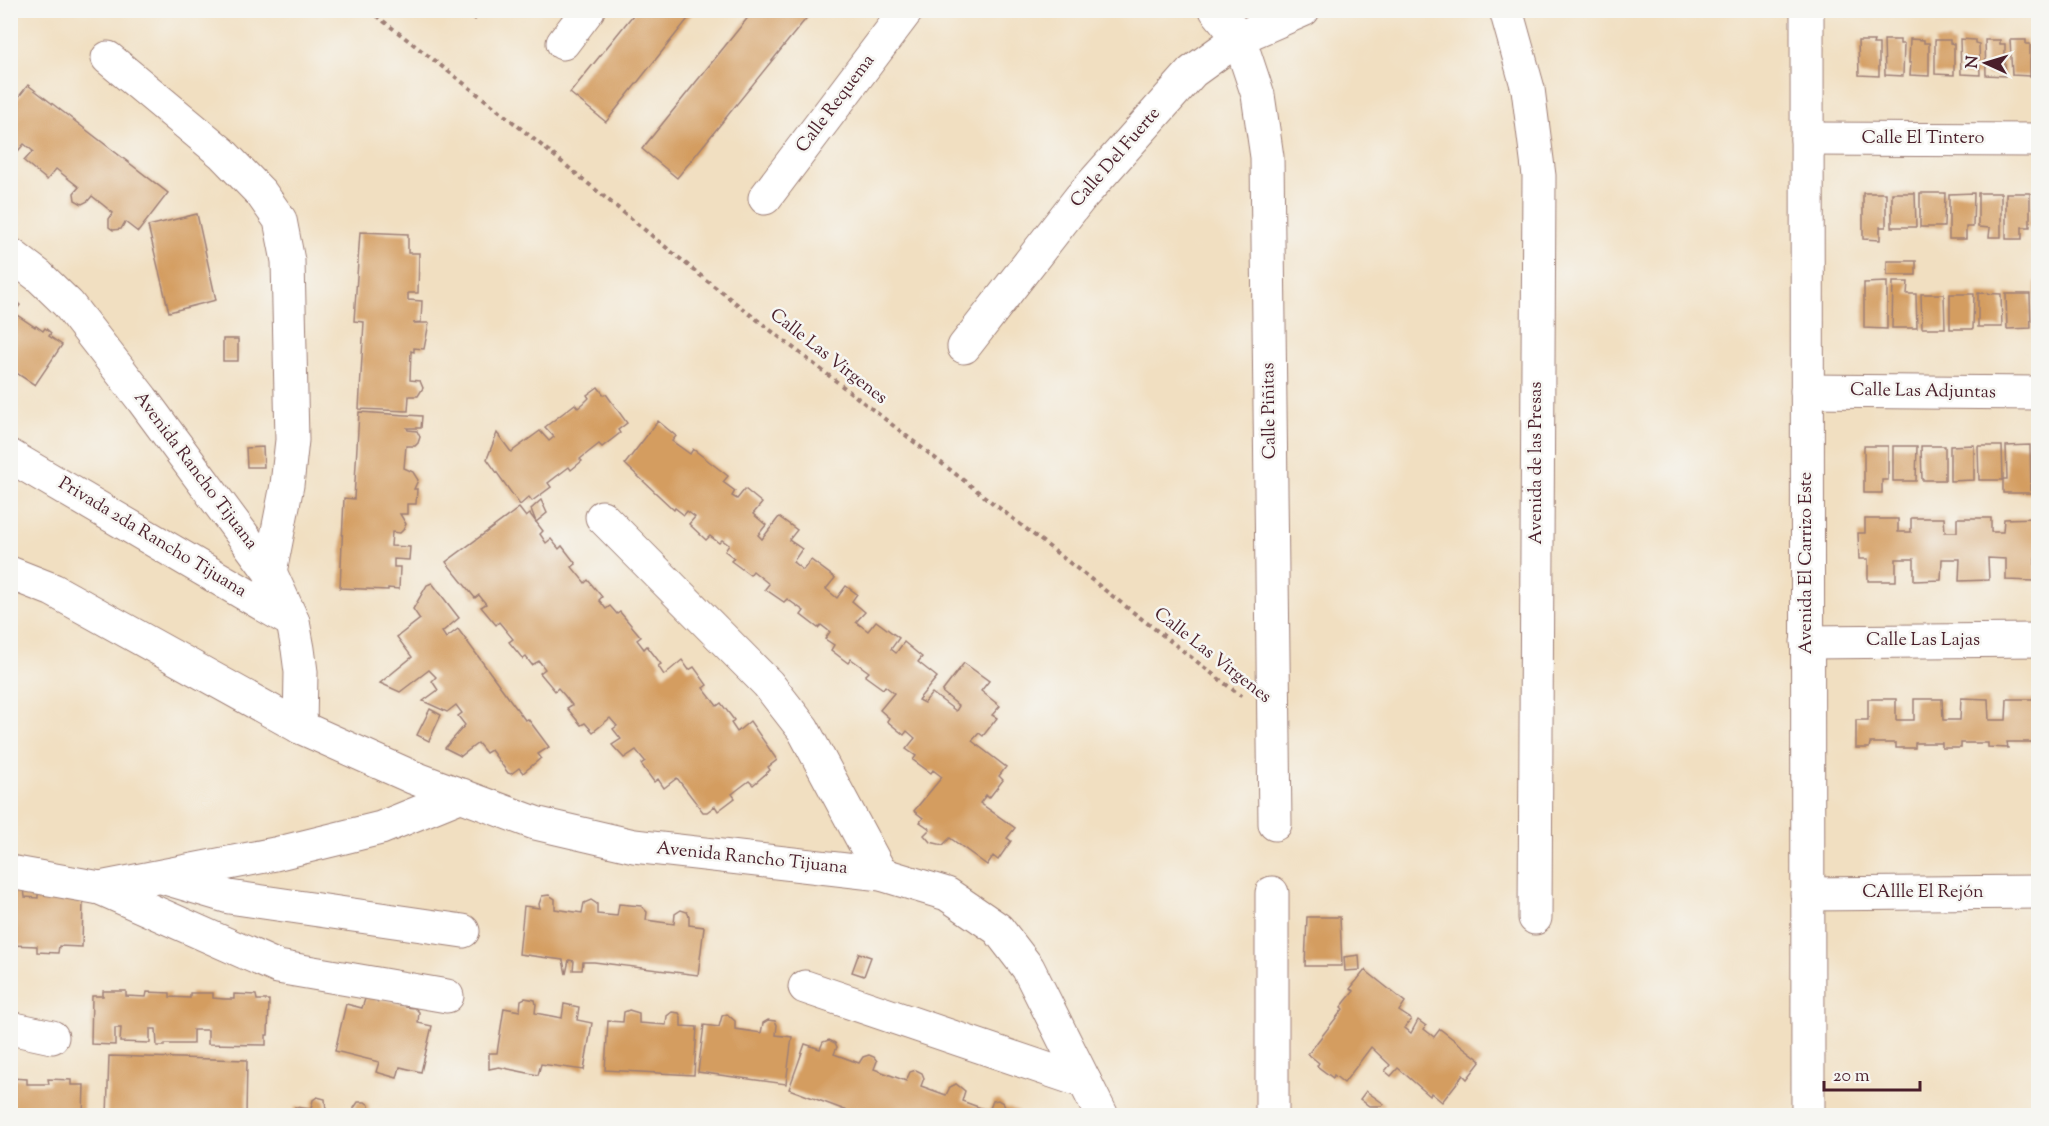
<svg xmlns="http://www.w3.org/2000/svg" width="2049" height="1126" viewBox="0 0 2049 1126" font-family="'Sorts Mill Goudy',serif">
	<rect width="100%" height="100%" fill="#f6f6f2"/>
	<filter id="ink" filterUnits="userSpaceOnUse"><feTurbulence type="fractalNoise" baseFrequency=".0167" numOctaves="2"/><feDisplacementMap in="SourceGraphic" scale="12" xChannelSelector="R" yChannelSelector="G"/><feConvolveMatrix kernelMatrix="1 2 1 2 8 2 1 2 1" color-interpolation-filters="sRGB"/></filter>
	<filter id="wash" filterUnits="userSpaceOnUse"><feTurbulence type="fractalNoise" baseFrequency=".008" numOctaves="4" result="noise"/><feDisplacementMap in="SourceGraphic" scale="24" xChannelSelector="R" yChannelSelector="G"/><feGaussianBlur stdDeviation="1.35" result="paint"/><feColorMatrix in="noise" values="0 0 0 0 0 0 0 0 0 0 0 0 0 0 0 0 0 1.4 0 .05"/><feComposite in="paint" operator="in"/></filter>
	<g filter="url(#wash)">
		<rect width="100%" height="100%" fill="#f1dfc1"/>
		<g id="blocks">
			<!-- building -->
			<g fill="#d49d61">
				<path d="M463,10h20l-8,10z"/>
				<path d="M637,10h58l-89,112 -36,-29z"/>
				<path d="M754,10h59l-136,168 -35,-29z"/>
				<path d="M2037,36h1v26h-3z"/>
				<path d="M1910,39l14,1v3h5v33l-19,-1 1,-12h-2z"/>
				<path d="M1960,39l15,1v3l4,1 1,31 -19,-1z"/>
				<path d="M1884,40h16v4h4l-1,32 -18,-1z"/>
				<path d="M1935,40h15v3l4,1v31l-19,-1z"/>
				<path d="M1985,40h15v4h5v32l-19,-1z"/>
				<path d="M2010,40h16v4h4v32l-18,-1z"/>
				<path d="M1858,41h16l-1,3h6v32l-20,-1z"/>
				<path d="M28,85l140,108 -30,39 -13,-10 -4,7 -8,1 -4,-3v-8l4,-6 -21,-17 -4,5 -6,3 -7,-4 -1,-7 5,-6 -23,-18 -9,11 -23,-19 9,-10 -9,-7 -6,7 -8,-5v-38z"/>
				<path d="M2034,192h4v53h-3z"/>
				<path d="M1863,193h23v34h-6v13l-17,-1z"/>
				<path d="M1892,193h23l1,34h-24z"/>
				<path d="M1920,193h25l-1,34h-24z"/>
				<path d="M1974,193l-1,34h-7v12h-17v-45z"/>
				<path d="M1978,193h23v44h-12l1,-9 -12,-1z"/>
				<path d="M2006,193h24v34h-8v12h-16z"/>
				<path d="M197,214l19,86 -47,12 -21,-86z"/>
				<path d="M360,232l48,2v19h11l-1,40h-10v7l14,1 -1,21 -8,1h16l-5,26 -10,-1v4l-3,-1 -1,29 10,1 3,7 -5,8h-9l-1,15 -49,-2 5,-87 -10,-1z"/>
				<rect x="1887" y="261" width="29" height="14"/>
				<path d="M1887,282v47l-23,-1v-45z"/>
				<path d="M1893,282h15l-1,12h9l1,34h-25z"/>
				<rect x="2035" y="282" width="3" height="47"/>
				<path d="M1978,293l23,1 1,33h-24z"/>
				<path d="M1921,294h23l1,34h-23z"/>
				<path d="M1950,294h24l-1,35h-23z"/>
				<path d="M2006,294h24l1,34 -24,1z"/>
				<path d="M10,296l10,9 -6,8 21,14 1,-1 7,5 2,-3 6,5 -2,3 13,9 -27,40 -25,-16z"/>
				<rect x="223" y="339" width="15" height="22"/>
				<path d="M598,387l6,8 2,-1 21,29 -9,7 2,3 -18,14 -3,-3 -9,7 -10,8 2,2 -11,9 -2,-3 -21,16 3,4 -19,14 -3,-4 -9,8 -33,-46 10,-26 14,19 29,-21 9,10 5,-4 -9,-10 30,-23 3,4 6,-5 5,-5 -2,-3z"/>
				<path d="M359,412l63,4 -1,12h-14l1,2 9,1 3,6 -2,6 -3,3h-9l-2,22 9,4 5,8 -4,9h3l-1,15h-9v10h-7l6,10 -3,6 -3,3 -8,-1 -1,14 19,1 -1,13 -15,-1v8h6l-1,22 -11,-1v2l-48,-2 4,-90 10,1z"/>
				<path d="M658,421l18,15 -4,5 18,13 3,-5 35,27 -5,6 12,9 -3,5 5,3 8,-10 17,14 -9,11 13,11 -8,10 4,4 17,-22 18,13 -8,10 13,9 -9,13 10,8 8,-10 24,18 -9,11 11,9 9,-12 11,8 -5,7 13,11 -9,10 12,9 8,-10 23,17 -8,11 5,4 8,-11 18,15 -4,5 19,15 -19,23 6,3 8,-10 24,18 3,-5 -17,-14 22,-29 25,18 -8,10 19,15 -8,9 5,3 -14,18 -4,-3 -7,8 34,26 -7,9 4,4 -14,18 -3,-3 -6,8 35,25 -8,10 4,3 -13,19 -5,-4 -6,9 -37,-27 -7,7 -13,-3 -6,-7 6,-6 -10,-7 3,-4 -9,-7 28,-34 -9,-7 -2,3 -18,-13 3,-4 -10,-7 9,-11 -8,-7 -3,4 -17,-14 2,-3 -9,-8 14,-17 -9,-7 -2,3 -18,-13 4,-4 -18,-13 -3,4 -17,-13 3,-5 -9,-6 5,-7 -9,-7 -3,3 -17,-13 3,-4 -17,-12 -3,3 -19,-13 4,-5 -16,-13 -3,4 -19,-14 3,-3 -9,-7 4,-6 -7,-5 -3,3 -9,-7 -4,4 -17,-16 6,-7 -8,-6 -3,4 -9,-7 -1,2 -49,-46z"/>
				<path d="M1974,445v35l-24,1v-35z"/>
				<path d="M2030,445l1,48h-28v-13h-24l-1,-34h24l1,33h4l-1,-33z"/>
				<path d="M1864,446h24v34h-6v13h-18z"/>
				<path d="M1893,446h24l-1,35h-23z"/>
				<path d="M1921,446h24v34h-23z"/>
				<rect x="2036" y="446" width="2" height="34"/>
				<path d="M263,447l1,20h-17l-1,-19z"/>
				<path d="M541,500l6,13 -11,9 -5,-13z"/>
				<path d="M519,508l7,9 4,-3 13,17 -3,3 6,9 5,-4 8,10 3,-3 14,18 -4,3 13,16 3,-3 14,17 -3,3 7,9 4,-3 7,8 3,-2 21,25 -4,3 7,9 3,-3 14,18 -3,2 6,9 18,-15 7,10 5,-3 13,18 -4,3 14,18 4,-3 13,17 -3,3 6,9 13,-11 27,39 -9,7 2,3 -17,15 -4,-4 -8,6 -9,7 3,4 -17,13 -3,-5 -8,6h-4l-26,-34 -13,10 -6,-9 -4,3 -13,-18 4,-3 -9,-11 -12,8 -12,-13 9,-6 -8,-10 4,-3 -7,-8 -17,14 -8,-9 -4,2 -14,-17 5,-3 -7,-9 -7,-8 -3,3 -15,-18 5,-4 -6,-8 -7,4 -6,-8 -3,2 -14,-17 4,-3 -14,-17 -3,3 -15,-18 5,-3 -7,-9 -4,3 -29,-36z"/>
				<path d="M1911,518h33l1,14h12v-14h34v14h12l1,-13 33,-1 1,41h-3v22l-29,-1v-21l-18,-1 1,22 -30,1 1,-22h-18l-1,21 -27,1v-22h-18v22h-28v-22h-9l-1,-26h7v-14h33v13h13z"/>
				<path d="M432,583l27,35 -17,14 4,6 12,-9 67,91 3,-1 21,28 -11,7 3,4 -18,15 -4,-5 -8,6 -3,-1 -17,-23 -5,3 -8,-10 -17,13 -16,-8 20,-23 -7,-9 4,-3 -6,-8 -9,7 -24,-11 15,-11 -6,-9 4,-4 -7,-7 -29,22 -20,-9 32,-26 -15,-20 23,-18 -7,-10 14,-24z"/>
				<path d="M1961,698l27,1 1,21h17l1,-21h28v21h3v27h-3v-5h-28l1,6 -20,-1v-4h-27v5h-19v-5h-27v5h-19v-5h-26l-1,5h-13v-28h12v-21h28v21h18v-21h28l1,21h17z"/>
				<path d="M430,709l11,6 -12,26 -12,-6z"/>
				<path d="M38,886l45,13 -1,48 -23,-1 -1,7 -21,-1v-6l-27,-1v-57l14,1 1,8 13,1z"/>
				<path d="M549,895l6,4v10l27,4 2,-10 7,-3 6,4v10l20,2 2,-12 22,2 6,6 -1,8 28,4 1,-10 6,-4 6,2 2,4v9l15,2 -6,48 -104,-13h-11l-1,8h-9l1,-9 -5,-1 -3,14 -3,-14 -44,-6 5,-48 16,2 -1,-4 3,-8z"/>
				<path d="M1307,917h33l2,49h-37z"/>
				<path d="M859,953l12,4 -7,19 -12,-4z"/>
				<path d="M1359,955l1,15 -15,1 -1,-14z"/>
				<path d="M1365,970l40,32 -6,9 12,8 -6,9 6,5 7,-13 8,6 -2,3 10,8 6,-8 41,32 -14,18 -4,-4 -21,27 -11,-9 -1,3 -32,-28 -7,8 -6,-5 5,-6 -19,-18 -27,36 -10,-8 -1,3 -16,-12 2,-3 -11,-9 35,-45 -2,-2 13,-16 -4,-2z"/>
				<path d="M103,991h23v5l20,1 1,-5 23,1v4l20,1v-5h23v5l11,1h10v-5l22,1 1,5h12l-1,35h-2v10l-58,-1v-14h-15v14h-28v2h-8l-1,-17h-6v14l-30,-1 1,-14h-6v17l-24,-1 1,-48h11z"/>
				<path d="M370,997l5,1 3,4 1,-3 28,6 -1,2 9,1 4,4 -1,11 14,3 -11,46 -21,-5 -3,11 -21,-6 3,-10 -44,-11 11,-47 16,4 3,-9z"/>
				<path d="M525,998l10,2 1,4 -1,9 27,5 2,-14 15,3 -2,13 15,3 -8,47 -43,-6 -3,11 -39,-8 -10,2v-16h8l7,-45 16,3 1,-11z"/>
				<path d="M629,1010l10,3v10l27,2 1,-9 5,-4 7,1 2,4v9l16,1 -3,48 -89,-5 3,-49 15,1 1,-10z"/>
				<path d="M727,1014l8,7v8l26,4 2,-10 5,-3 7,1 2,4 -1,10 16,2 -6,47 -88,-12 6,-47 15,2 3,-11z"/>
				<path d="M829,1040l6,3 2,4 -3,7 25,9 4,-6 6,-2 5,2 3,4 -3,8 32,12 4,-9 6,-2 6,3 2,5 -3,8 25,9 4,-8 6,-3 9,7 -3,10 27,10 4,-10 5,-1 5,3 2,4 14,4 -1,5h-157l-72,-27 16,-45 15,5 3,-7z"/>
				<path d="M109,1056l138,4 -1,56h-139z"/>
				<path d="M10,1078l17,1v5h22l-1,-5 23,1v5h13l-1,31h-73z"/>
				<path d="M1366,1091l18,13 -2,2h-13l-9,-7z"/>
				<path d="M317,1097l8,2 1,11 28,3v-5l4,-6h7l4,3v11h-75l1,-9 16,2 2,-9z"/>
			</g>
		</g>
	</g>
	<g filter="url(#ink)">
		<use href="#blocks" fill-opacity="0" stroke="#9e7f76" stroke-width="1.5"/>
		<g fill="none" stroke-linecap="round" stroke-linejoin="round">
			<!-- minor casing -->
			<g stroke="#9e7f76" stroke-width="35">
				<g id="minor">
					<path d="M1216,10l23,28 19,57 9,62 8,667"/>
					<path d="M1506,10l22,79 11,87 -4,742"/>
					<path d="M563,43l25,-33"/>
					<path d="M108,58l114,95 39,40 19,27 8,41 4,179 -5,45 -17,87"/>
					<path d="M1807,139l231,1"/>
					<path d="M765,198l142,-188"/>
					<path d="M10,254l29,22 29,28 74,95 128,173 23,50 5,27 3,23 -1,55"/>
					<path d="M964,347l116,-149 112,-126 47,-34 64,-28"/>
					<path d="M1807,391l231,2"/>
					<path d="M10,456l283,166"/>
					<path d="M602,517l166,167 35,45 78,145"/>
					<path d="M10,573l43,17 247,137 112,50 123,46 99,23 247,28 66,20 51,35 30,39 74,148"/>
					<path d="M1807,642l231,-2"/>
					<path d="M10,872l90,16 175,-34 106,-26 81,-33"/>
					<path d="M165,878l64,19 234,34"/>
					<path d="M100,888l178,79 169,29"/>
					<path d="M1807,894l231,-2"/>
					<path d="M805,987l280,95"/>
					<path d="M10,1028l42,9"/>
					<path d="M1272,1116v-223"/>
				</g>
			</g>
			<!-- tertiary casing -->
			<g stroke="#9e7f76" stroke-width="35">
				<path id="tertiary" d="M1807,10l1,1106"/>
			</g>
			<!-- path -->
			<path stroke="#9e7f76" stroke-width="4" stroke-dasharray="4.5 4.5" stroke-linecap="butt" d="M369,10l128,99 209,171 535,416"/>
			<!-- minor -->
			<use href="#minor" stroke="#fff" stroke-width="33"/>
			<!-- tertiary -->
			<use href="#tertiary" stroke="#fff" stroke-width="33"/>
		</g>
	</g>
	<g text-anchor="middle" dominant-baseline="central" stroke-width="5" stroke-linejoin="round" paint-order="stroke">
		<!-- street labels -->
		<g font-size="18" fill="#4a1f2b" stroke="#f6f6f2">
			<text transform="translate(836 104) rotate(-53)">Calle Requema</text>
			<text x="1923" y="139">Calle El Tintero</text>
			<text transform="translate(1116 158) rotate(-49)">Calle Del Fuerte</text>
			<text transform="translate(828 357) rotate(38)">Calle Las Virgenes</text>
			<text transform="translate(1923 392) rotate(1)">Calle Las Adjuntas</text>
			<text transform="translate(1270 411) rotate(-91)">Calle Piñitas</text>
			<text transform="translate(1537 463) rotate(-90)">Avenida de las Presas</text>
			<text transform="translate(195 471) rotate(53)">Avenida Rancho Tijuana</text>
			<text transform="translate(152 538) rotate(31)">Privada 2da Rancho Tijuana</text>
			<text transform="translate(1807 563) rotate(-90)">Avenida El Carrizo Este</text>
			<text x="1923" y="641">Calle Las Lajas</text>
			<text transform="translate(1212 656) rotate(38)">Calle Las Virgenes</text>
			<text transform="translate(752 859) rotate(6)">Avenida Rancho Tijuana</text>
			<text x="1923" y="893">CAllle El Rejón</text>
		</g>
	</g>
	<!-- margin -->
	<rect width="2049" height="1126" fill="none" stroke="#f6f6f2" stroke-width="36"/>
	<!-- north arrow -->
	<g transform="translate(1986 63) rotate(274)" stroke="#f6f6f2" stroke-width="4.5" paint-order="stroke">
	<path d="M0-4.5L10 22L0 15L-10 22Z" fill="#4a1f2b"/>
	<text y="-9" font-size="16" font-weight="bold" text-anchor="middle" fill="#4a1f2b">N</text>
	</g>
	<!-- scale -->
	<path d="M1824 1081v9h96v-9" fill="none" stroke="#4a1f2b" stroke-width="3"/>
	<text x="1833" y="1081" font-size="18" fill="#4a1f2b" stroke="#f6f6f2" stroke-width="4.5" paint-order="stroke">20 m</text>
</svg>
